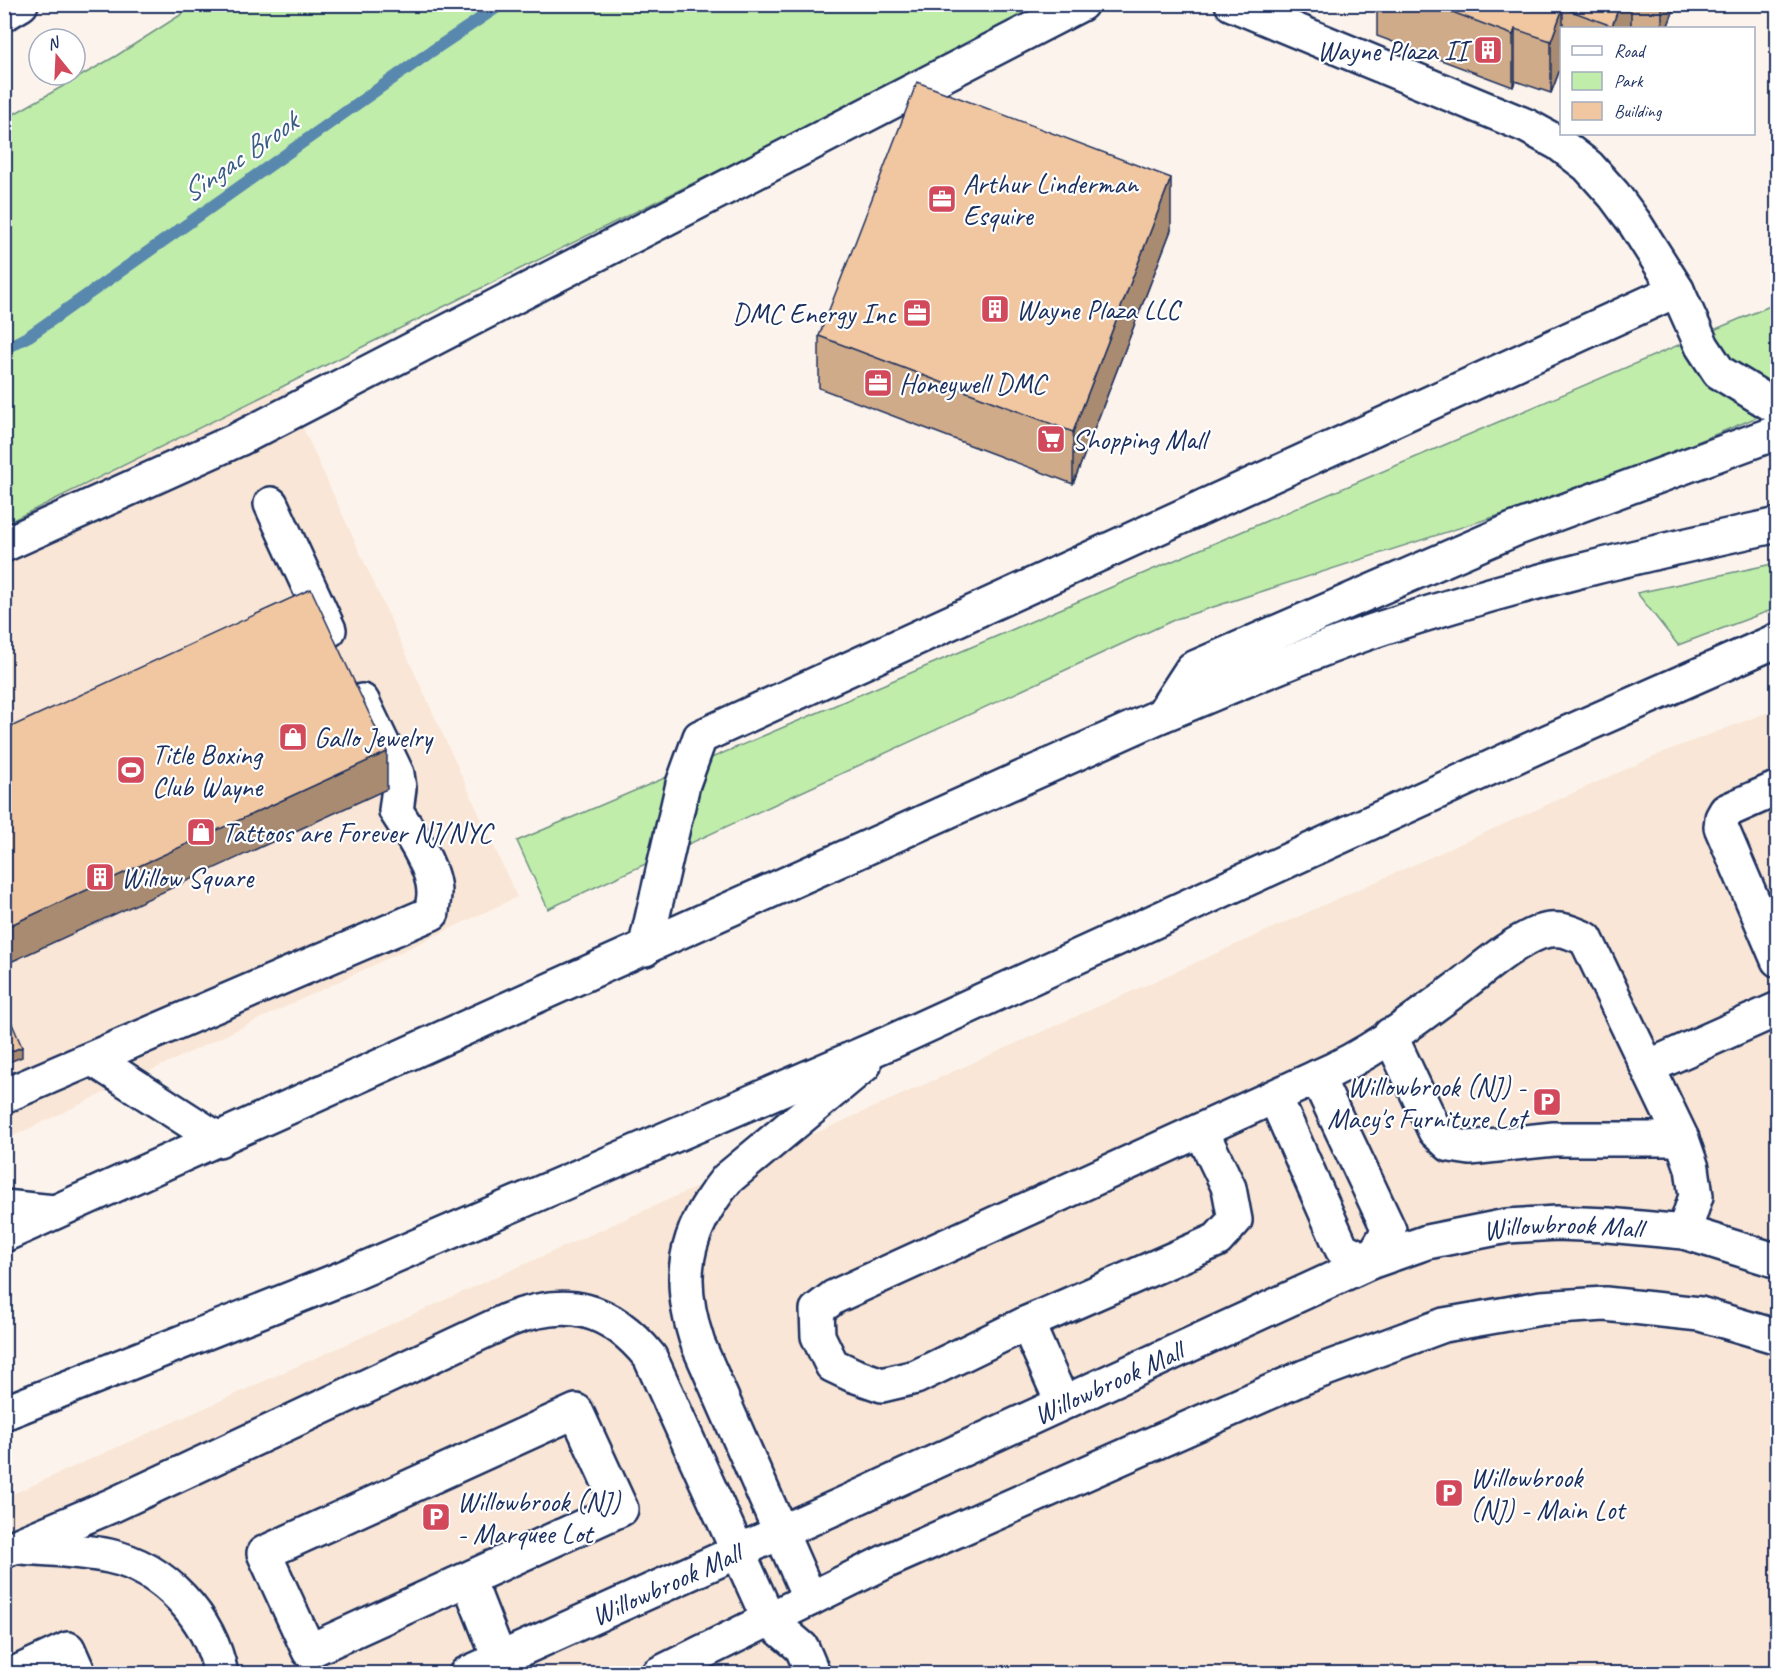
<svg xmlns="http://www.w3.org/2000/svg" width="1782" height="1678" viewBox="0 0 1782 1678" font-family="Caveat,sans-serif">
	<rect width="100%" height="100%" fill="#fcf4ec"/>
	<filter id="ink" filterUnits="userSpaceOnUse"><feTurbulence type="fractalNoise" baseFrequency=".0167" numOctaves="2"/><feDisplacementMap in="SourceGraphic" scale="12" xChannelSelector="R" yChannelSelector="G"/><feConvolveMatrix kernelMatrix="1 2 1 2 8 2 1 2 1" color-interpolation-filters="sRGB"/></filter>
	<g filter="url(#ink)">
		<!-- built -->
		<g fill="#f9e6d6">
			<path d="M284,386l233,511 -512,243v-616z"/>
			<path d="M1777,709v964h-1772l-1,-175 1667,-749z"/>
		</g>
		<!-- green -->
		<g fill="#c0edaa" stroke="#6e8e84" stroke-width="1.5">
			<path d="M196,5h857l-1048,519v-405l111,-63z"/>
			<path d="M1777,303v106l-184,76 -417,134 -628,290 -31,-68z"/>
			<path d="M1777,563v45l-99,37 -41,-52z"/>
		</g>
		<g fill="none" stroke-linecap="round" stroke-linejoin="round">
			<!-- stream -->
			<path stroke="#5888ad" stroke-width="12" d="M4,349l25,-13 400,-283 73,-49"/>
			<!-- minor casing -->
			<g stroke="#1b2f5e" stroke-width="38">
				<g id="minor">
					<path d="M1232,4l295,122 31,17 30,23 26,29 20,27 43,68 25,56 17,26 59,36"/>
					<path d="M271,504l58,126"/>
					<path d="M4,545l235,-106 842,-435"/>
					<path d="M1778,788l-52,23 -4,7 -1,9 57,133"/>
					<path d="M645,949l38,-165 17,-47 977,-447"/>
					<path d="M1390,1035l45,96 15,14 20,3 84,-9h128"/>
					<path d="M93,1059l126,81"/>
					<path d="M1648,1067l130,-58"/>
					<path d="M4,1096l428,-183c0,-7 2,-13 2,-20 0,-26 -24,-60 -38,-82l3,-23 -2,-14 -35,-73"/>
					<path d="M1275,1097l67,152 28,13 19,-32 -72,-153"/>
					<path d="M1201,1130l28,58 6,32 -18,20 -190,83 -111,54 -34,8 -29,-10 -21,-10 -14,-29 -1,-26 17,-13 483,-220c51,-21 98,-57 142,-90 25,-19 50,-42 79,-54 19,-7 31,-2 48,6l96,200 10,29 4,28 -12,36"/>
					<path d="M1027,1323l35,79"/>
					<path d="M576,1411l45,98 -312,142 -45,-98z"/>
					<path d="M468,1579l31,79"/>
					<path d="M769,1620l33,28 11,26"/>
					<path d="M14,1674l54,-25 11,25"/>
					<path id="s1" d="M466,1674l395,-178 509,-234 57,-20 80,-16 50,-3 51,2 76,7 94,29"/>
					<path d="M658,1674l229,-113 417,-184 140,-52 97,-17 64,-4 95,10 78,23"/>
				</g>
			</g>
			<!-- highway casing -->
			<g stroke="#1b2f5e" stroke-width="38">
				<g id="highway">
					<path d="M4,14l17,-10"/>
					<path d="M1162,715l30,-46 323,-140 263,-97"/>
					<path d="M4,1207l50,5"/>
					<path d="M4,1235l1158,-520c73,-30 145,-62 220,-87 130,-43 262,-74 396,-103"/>
					<path d="M4,1413l339,-135 550,-237 645,-295 240,-106"/>
					<path d="M21,1547c29,2 59,3 88,9 56,12 101,62 112,118"/>
					<path d="M4,1551l109,-46 395,-185c59,-23 102,-13 142,37l119,263"/>
					<path d="M810,1599l-112,-255c-22,-65 -15,-111 29,-165l137,-114"/>
				</g>
			</g>
			<!-- minor -->
			<use href="#minor" stroke="#fff" stroke-width="33"/>
			<!-- highway -->
			<use href="#highway" stroke="#fff" stroke-width="33"/>
		</g>
		<!-- wall -->
		<g fill="#cfab8a" stroke="#1b2f5e" stroke-width="1.5">
			<path d="M1377,4h299l-9,24h-105v36l-11,29 -36,-12 -2,6 -136,-51z"/>
			<path d="M1171,230l-98,254 -254,-96v-52z"/>
		</g>
		<!-- shaded-wall -->
		<g fill="#a98b71" stroke="#1b2f5e" stroke-width="1.5">
			<path d="M1620,4h11v24h-19v-2z"/>
			<path d="M1662,4h14l-9,24h-5z"/>
			<path d="M1563,8v20h-1v36l-11,29v-52z"/>
			<path d="M1515,29v52l-2,6v-52z"/>
			<path d="M1171,178v52l-98,254v-52z"/>
			<path d="M387,752v37l-383,176v-37z"/>
			<path d="M22,1047v10l-18,7v-10z"/>
		</g>
		<!-- building -->
		<g fill="#f1c7a1" stroke="#1b2f5e" stroke-width="1.5">
			<path d="M1431,4h189l-8,22 -49,-18 -12,33 -36,-12 -2,6z"/>
			<path d="M917,82l254,96 -98,254 -254,-96z"/>
			<path d="M311,589l76,163 -383,176v-198z"/>
			<path d="M4,1005l18,42 -18,7z"/>
		</g>
	</g>
	<!-- icons -->
	<defs>
		<g id="building-square" transform="scale(1.5)"><rect x="-9" y="-9" width="18" height="18" rx="4" fill="#d1495b" stroke="#fff"/><path d="M-4-6H4V6H1V3H-1V6H-4ZM-2.5-4.3h1.7v1.8h-1.7ZM.8-4.3h1.7v1.8H.8ZM-2.5-1h1.7V.8h-1.7ZM.8-1h1.7V.8H.8Z" fill="#fff"/></g>
		<g id="office-square" transform="scale(1.5)"><rect x="-9" y="-9" width="18" height="18" rx="4" fill="#d1495b" stroke="#fff"/><path d="M-6-3h4V-5.5h4V-3h4V5H-6ZM-1-4.5V-3h2v-1.5ZM-6 0V1H6V0Z" fill="#fff"/></g>
		<g id="supermarket-square" transform="scale(1.5)"><rect x="-9" y="-9" width="18" height="18" rx="4" fill="#d1495b" stroke="#fff"/><path d="M-6-5.5h2.5l.6 2H6L4.5 2H-2.5L-4.4-4H-6ZM-1.5 3.2a1.3 1.3 0 1 0 .1 0ZM3 3.2a1.3 1.3 0 1 0 .1 0Z" fill="#fff"/></g>
		<g id="shop-square" transform="scale(1.5)"><rect x="-9" y="-9" width="18" height="18" rx="4" fill="#d1495b" stroke="#fff"/><path d="M-5-2.5h2.3a2.7 3.5 0 0 1 5.4 0H5L5.5 6h-11ZM-1.5-2.5h3a1.5 2.3 0 0 0-3 0Z" fill="#fff"/></g>
		<g id="stadium-square" transform="scale(1.5)"><rect x="-9" y="-9" width="18" height="18" rx="4" fill="#d1495b" stroke="#fff"/><path d="M0-5a6.5 5 0 1 0 0 10a6.5 5 0 1 0 0-10ZM-3.5-1.8h7v3.6h-7Z" fill="#fff"/></g>
		<g id="parking-square" transform="scale(1.5)"><rect x="-9" y="-9" width="18" height="18" rx="4" fill="#d1495b" stroke="#fff"/><path d="M-3.5-5.5H1a3.5 3.5 0 0 1 0 7H-1V5.5H-3.5ZM-1-3.4V-.6H.8a1.4 1.4 0 0 0 0-2.8Z" fill="#fff"/></g>
	</defs>
	<g fill-rule="evenodd">
		<use href="#building-square" x="1488" y="50"/>
		<use href="#office-square" x="942" y="199"/>
		<use href="#building-square" x="995" y="309"/>
		<use href="#office-square" x="917" y="313"/>
		<use href="#office-square" x="878" y="383"/>
		<use href="#supermarket-square" x="1051" y="439"/>
		<use href="#shop-square" x="293" y="737"/>
		<use href="#stadium-square" x="131" y="770"/>
		<use href="#shop-square" x="201" y="832"/>
		<use href="#building-square" x="100" y="877"/>
		<use href="#parking-square" x="1547" y="1102"/>
		<use href="#parking-square" x="1449" y="1493"/>
		<use href="#parking-square" x="436" y="1517"/>
	</g>
	<g text-anchor="middle" dominant-baseline="central" stroke-width="4.5" stroke-linejoin="round" paint-order="stroke">
		<!-- poi labels -->
		<g font-size="28" fill="#1b2f5e" stroke="#fff" text-anchor="start">
			<text x="1467" y="50" text-anchor="end">Wayne Plaza II</text>
			<text x="963" y="183">Arthur Linderman<tspan x="963" dy="32">Esquire</tspan></text>
			<text x="1016" y="309">Wayne Plaza LLC</text>
			<text x="896" y="313" text-anchor="end">DMC Energy Inc</text>
			<text x="899" y="383">Honeywell DMC</text>
			<text x="1072" y="439">Shopping Mall</text>
			<text x="314" y="737">Gallo Jewelry</text>
			<text x="152" y="754">Title Boxing<tspan x="152" dy="32">Club Wayne</tspan></text>
			<text x="222" y="832">Tattoos are Forever NJ/NYC</text>
			<text x="121" y="877">Willow Square</text>
			<text x="1526" y="1086" text-anchor="end">Willowbrook (NJ) -<tspan x="1526" dy="32">Macy's Furniture Lot</tspan></text>
			<text x="1470" y="1477">Willowbrook<tspan x="1470" dy="32">(NJ) - Main Lot</tspan></text>
			<text x="457" y="1501">Willowbrook (NJ)<tspan x="457" dy="32">- Marquee Lot</tspan></text>
		</g>
		<!-- street labels -->
		<g font-size="28" fill="#1b2f5e" stroke="#fff">
			<text stroke="none"><textPath href="#s1" startOffset="1191">Willowbrook Mall</textPath></text>
			<text stroke="none"><textPath href="#s1" startOffset="705">Willowbrook Mall</textPath></text>
			<text stroke="none"><textPath href="#s1" startOffset="219">Willowbrook Mall</textPath></text>
		</g>
		<!-- water labels -->
		<g font-size="30" font-style="italic" fill="#395c85" stroke="#fff">
			<text transform="translate(239 157) rotate(-35)">Singac Brook</text>
		</g>
	</g>
	<!-- margin -->
	<rect width="1782" height="1678" fill="none" stroke="#fff" stroke-width="24"/>
	<rect x="12" y="12" width="1758" height="1654" fill="none" stroke="#1b2f5e" stroke-width="2" filter="url(#ink)"/>
	<!-- legend -->
	<rect x="1560" y="27" width="195" height="108" fill="#ffffff" stroke="#a4acbf" stroke-width="1.5"/>
	<rect x="1572" y="46" width="30" height="9" fill="#ffffff" stroke="#a4acbf" stroke-width="1.5"/>
	<text x="1614" y="57" font-size="18" fill="#1b2f5e">Road</text>
	<rect x="1572" y="72" width="30" height="18" fill="#c0edaa" stroke="#a4acbf" stroke-width="1.5"/>
	<text x="1614" y="87" font-size="18" fill="#1b2f5e">Park</text>
	<rect x="1572" y="102" width="30" height="18" fill="#f1c7a1" stroke="#a4acbf" stroke-width="1.5"/>
	<text x="1614" y="117" font-size="18" fill="#1b2f5e">Building</text>
	<!-- north arrow -->
	<g transform="translate(57 57) rotate(342)"><circle r="28" fill="#ffffff" stroke="#a4acbf" stroke-width="1.5"/>
	<path d="M0-4.5L10 22L0 15L-10 22Z" fill="#d1495b"/>
	<text y="-9" font-size="16" font-weight="bold" text-anchor="middle" fill="#1b2f5e">N</text>
	</g>
</svg>
